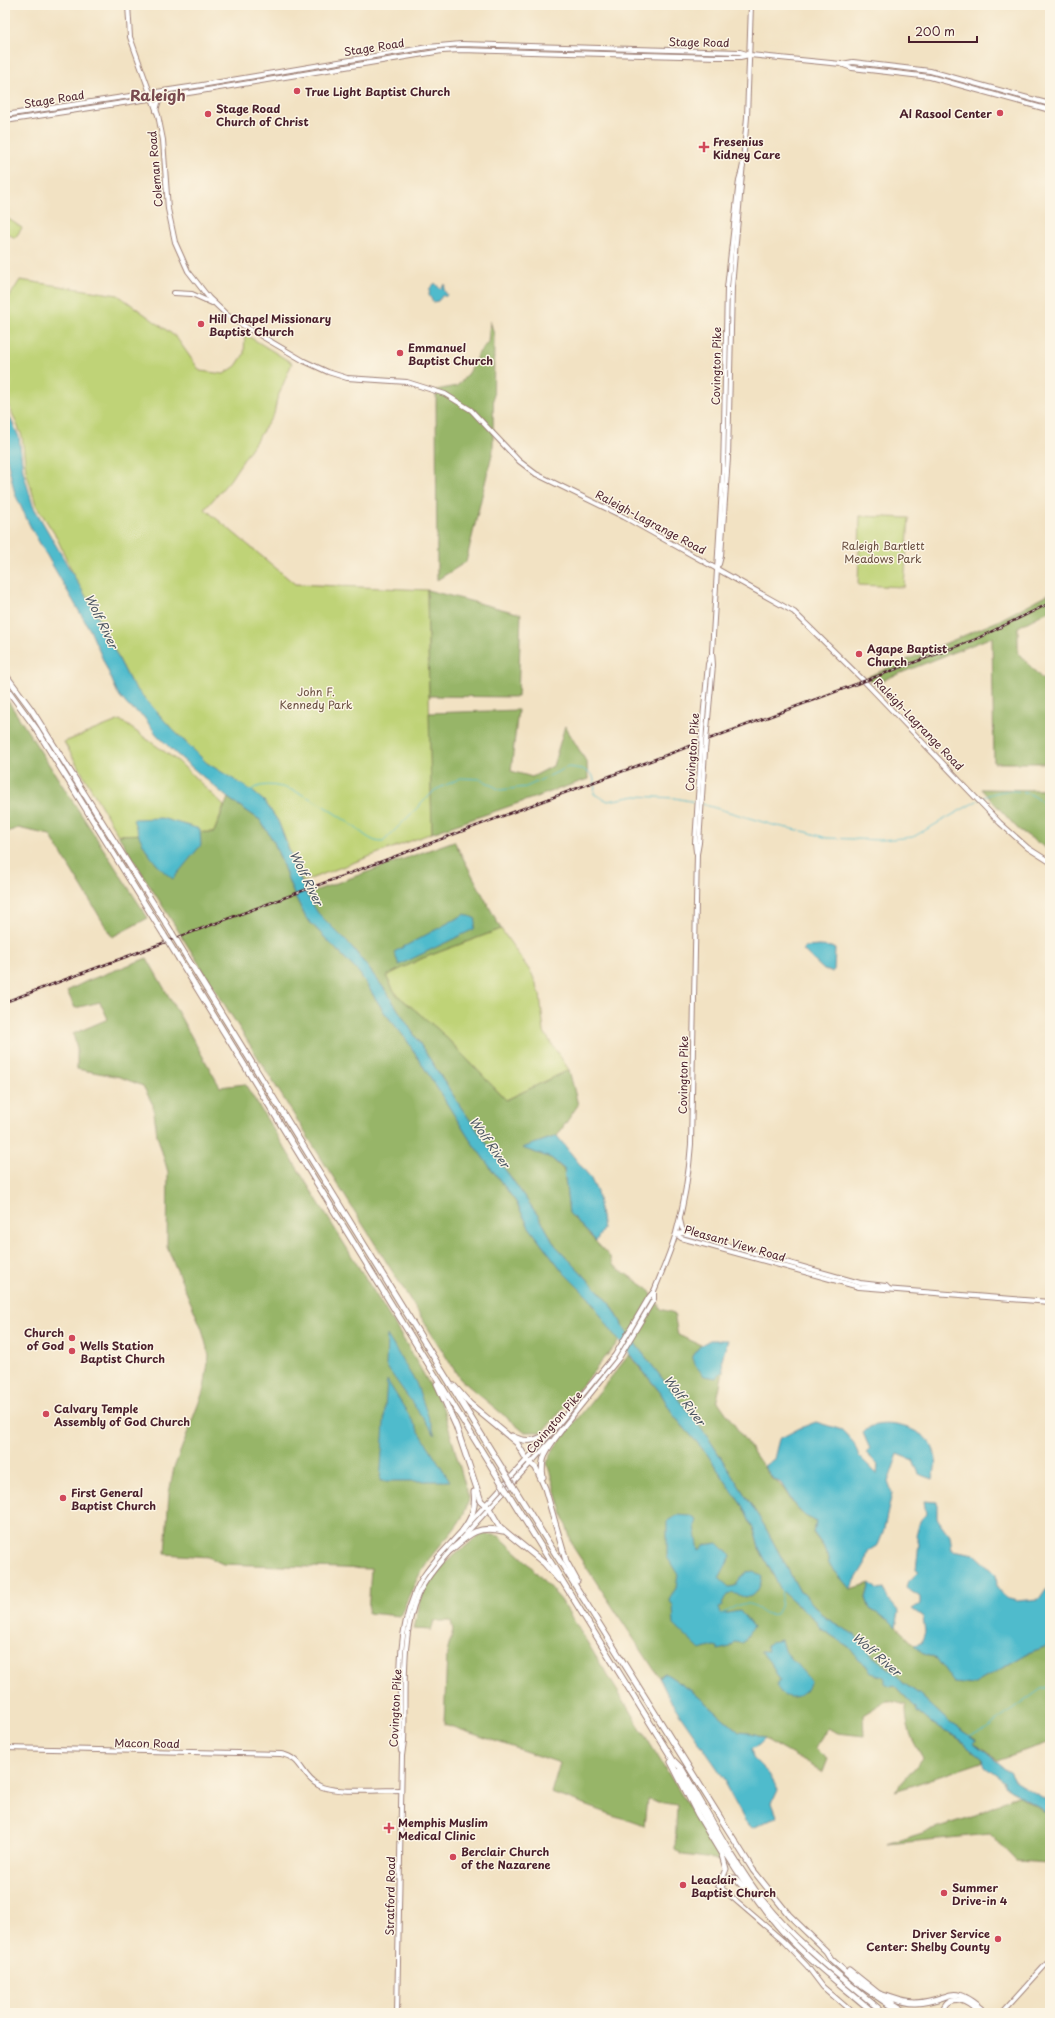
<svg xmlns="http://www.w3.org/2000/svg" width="1055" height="2018" viewBox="0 0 1055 2018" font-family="'Playpen Sans',sans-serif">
	<rect width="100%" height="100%" fill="#fcf5e5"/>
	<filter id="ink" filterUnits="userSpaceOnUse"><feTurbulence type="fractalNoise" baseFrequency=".025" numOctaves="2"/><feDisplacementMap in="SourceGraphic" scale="8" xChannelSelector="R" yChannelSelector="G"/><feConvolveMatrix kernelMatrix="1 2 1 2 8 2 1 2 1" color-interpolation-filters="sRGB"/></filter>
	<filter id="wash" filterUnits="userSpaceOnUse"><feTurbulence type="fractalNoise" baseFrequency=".012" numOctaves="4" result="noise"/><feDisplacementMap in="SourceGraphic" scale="16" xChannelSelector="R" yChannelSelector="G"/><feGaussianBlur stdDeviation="0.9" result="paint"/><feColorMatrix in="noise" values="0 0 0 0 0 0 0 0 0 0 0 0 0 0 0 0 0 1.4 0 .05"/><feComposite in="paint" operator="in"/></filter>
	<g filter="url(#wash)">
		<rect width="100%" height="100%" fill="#f2e2c3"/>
		<!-- green -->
		<g fill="#bfd377" stroke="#847951">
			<path d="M7,218l15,10 -7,10 -10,-6z"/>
			<path d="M20,280l98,15 58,42 24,34 24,3 12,-8 8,-12 1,-20 47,29 -15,36 -3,15 -44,66 -25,29 90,75 132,6 5,243 -130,49 -24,-61 -13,-19 -58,-39 -35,-34 -41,-46 -35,-69 -20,-34 -20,-44 -20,-31 -10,-34 -4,-35 -13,-30 -4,-5v-97z"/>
			<path d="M860,516l49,2 -5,69 -46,-2z"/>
			<path d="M120,720l59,42 45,44 -10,26 -96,3 -54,-93z"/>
			<path d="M501,929l31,45 8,20 4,38 25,38 -63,30 -66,-69 -44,-37 -10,-18 37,-18z"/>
		</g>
		<!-- forest -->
		<g fill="#97b568" stroke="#706a4a">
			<path d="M490,321l4,13 -1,116 -27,112 -29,18 -1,-190 21,-4 12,-13 9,-19 10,-12z"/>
			<path d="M427,590l94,24 -3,83 -89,-1z"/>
			<path d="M1050,593v17l-32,17v26l25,27 7,-2v85h-56l-2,-126 -119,47 -6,-7 131,-56z"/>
			<path d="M5,701h3l140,217 -36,19 -62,-102 -32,-7 -13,5z"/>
			<path d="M518,710l-7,61 21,6 21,-11 12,-40 22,37 1,16 -156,54 -3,-120z"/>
			<path d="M981,789l69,1v61l-32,-22z"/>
			<path d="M228,798l32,22 14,22 19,50 13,26 54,56 24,38 22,27 64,101 46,62 13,25 35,46 25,25 30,43 -76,91h-19l-64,-53 -342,-544 96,-3z"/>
			<path d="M454,841l47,88 -78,29 -37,18 10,18 44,37 66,69 63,-30 9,35 -21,31 -34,12 28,10 13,12 5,43 41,44 3,8 35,24 13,20 13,4 4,22 23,10 -9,11 24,22 7,-7 -6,29 55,79c12,6 15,16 22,26 6,8 14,13 23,17l-4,11 13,17 3,14 21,25 20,-6 -4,15 4,11 20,12 34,33 13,5 7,9 29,17 55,-32 22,-8v97l-53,18 -23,-17 2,-3 -26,-17 -31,-29 -16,-11 -8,-10 -24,-18 -16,-20 -31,-18 -20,-23 -4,-2 -36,-67 -55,-86 -82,-106 -17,-30 -55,-58 -14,-25 -81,-114 -74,-115 -34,-44 -34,-34 -12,-19z"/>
			<path d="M147,958l73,129 25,-3 162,261 36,63 26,91c-8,29 -23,37 -39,59 -13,18 -21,38 -30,58l-32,-3 3,-44 -148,-5 -15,-7 -43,-3 4,-61 5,-25 30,-79 5,-33 -7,-27 -35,-82 1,-75 -11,-37 -4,-30 -10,-19 -23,-9 -43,-8v-21l-4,-14 35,-15 -8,-17 -25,6 -8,-17 20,-10z"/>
			<path d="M629,1355l31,37 14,24 33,38 36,53 12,26 4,15 15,29 21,26 20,17 5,8 29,19 21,23 7,5 6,1 12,10 21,22 1,4 12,10 18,9 17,12 19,16 -1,3 -87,29 28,-33c-12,-20 -17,-29 -17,-53l-19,-5 -24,15 1,21 -26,-3 -11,-5 -12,20 13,11 -5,13 -67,-38 -17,-2 -46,-40 -28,-19 -6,4 -86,-130 -26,-84 7,-15z"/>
			<path d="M482,1533l17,3 27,25 35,39 161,260 -39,-5 -8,-6 2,-44 -30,-5 -3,26 -93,-33 9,-30 -116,-39 3,-71 6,-23 -2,-9h-17l-3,9 -17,-1 8,-36 22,-29z"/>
			<path d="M1019,1794l4,5 27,16v48l-34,-2 -26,-27 -103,10 83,-26z"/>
		</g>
		<!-- water -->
		<g fill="#50bbcc" stroke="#4d6d7c">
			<path d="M435,283l5,6 5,-5 -1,6 3,5 -2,2 -2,-2 -5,6 -5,1 -4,-7 1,-7z"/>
			<path d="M5,407l14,30 4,34 10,35 63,108 35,69 41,46 35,34 44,27 14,12 13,19 28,73 12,19 34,34 34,44 74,115 81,114 14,25 55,58 17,30 82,106 55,86 36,67 4,2 20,23 31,18 16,20 24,18 8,10 16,11 31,29 26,17 -2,3 36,29 5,9 35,21v13l-45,-29v-4l-20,-15 -2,-8 -19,-16 -17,-12 -18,-9 -12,-10 -1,-4 -21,-22 -5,1 -5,-4v-4l-2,-3 -12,-3 -5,-8 -7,-5 -10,-13 -29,-19 -5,-8 -34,-30 -22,-42 -4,-15 -12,-26 -36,-53 -33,-38 -14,-24 -48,-60 -23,-34 -25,-25 -35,-46 -13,-25 -46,-62 -64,-101 -22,-27 -24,-38 -54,-56 -13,-26 -19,-50 -14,-22 -32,-22 -54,-46 -17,-17 -14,-19 -15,-10 -10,-12 -28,-64 -59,-102 -16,-34 -10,-43z"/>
			<path d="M161,818l39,11 1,16 -28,34c-20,-14 -33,-36 -40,-60z"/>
			<path d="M465,914l11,5 -2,10 -75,36 -5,-13z"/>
			<path d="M820,946l11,1 4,2 -1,21 -2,2 -8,-2 -21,-20 1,-3z"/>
			<path d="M557,1136l33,41 7,15 6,37 -7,12 -27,-28 -5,-44 -13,-11 -29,-10z"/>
			<path d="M387,1335l29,48 19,52 -49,-69z"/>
			<path d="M710,1340h18l-6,19 1,12 -7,7 -12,-2 -8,-10 -4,-10 9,-11z"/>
			<path d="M387,1380l63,101h-70z"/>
			<path d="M816,1422l26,8 12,13 5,13 18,18 1,-9 -12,-12 4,-4 -7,-16c2,-2 6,-6 9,-7 20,-6 55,3 62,25 3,9 1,18 -1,28l-14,-5 -6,-14 -15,-6 -10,28 4,11 -9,40 -5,12 -10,6 -3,13 -15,25 -21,-25 -3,-14 -13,-18 4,-10 -12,-6 -10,-10 -14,-23 -8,-4 -9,-13 10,-7 5,-20 21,-11z"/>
			<path d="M924,1501l13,1v16l13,18 2,14 23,4 21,20 1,12 8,12 12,3 22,-2 11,-16v62l-22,8 -55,32 -19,-2 -17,-24 -13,-5 -10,-9 7,-2 4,-11 -2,-15 -11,-8 8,-5v-7l-14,-9 1,-5 12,-12 -3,-2 3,-25 -3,-8 4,-15 6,-7z"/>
			<path d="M678,1515l12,1 7,4 -2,6 4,25 5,-6 14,-2 13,13 -12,22 10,9 6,-1 11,-14 8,-1 8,6c-1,8 -6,21 -15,20 -6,0 -11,-4 -17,-4l-7,8 -1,5 -3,2 2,6 19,-3 13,16 -10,16 -8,-1 -5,5 -12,3v-3l-4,-1 -14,4 -26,-25 -1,-20 -4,-5 7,-12 2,-13 -11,-18v-36z"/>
			<path d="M870,1583l8,7 6,-1 4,10 11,13 -3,15 -6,-6 -20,-12 -4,-11z"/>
			<path d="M781,1640l3,10 27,31c-2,3 -3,9 -6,11 -9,8 -25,7 -28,-6l3,-6 -11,-19 -9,-10h7l-1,-4 5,-5z"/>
			<path d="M665,1673l28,19 46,40 17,2 9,5 -6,6 -8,4 2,9 16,16 9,16 -6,13 5,13 -25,12 -7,-7 -19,-35v-5l-56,-81 -11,-23z"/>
		</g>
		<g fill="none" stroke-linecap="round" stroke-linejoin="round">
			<!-- stream -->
			<g stroke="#50bbcc" stroke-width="1">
				<path d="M251,790c26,-18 76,18 98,33 11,7 21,20 34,19l52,-52 26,-12 20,1 19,11 26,-3 42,-20 15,2 10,7 2,9 -1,9 14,7 28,-5 39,2 20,4"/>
				<path d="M979,800c15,-10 37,-12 53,-5 6,3 12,9 18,13"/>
				<path d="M702,804l71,21 34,7 20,6 54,2 32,-3 64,-36"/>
				<path d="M721,1614c9,-4 18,-12 28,-10 11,3 14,13 27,10l4,-7 2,-17"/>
				<path d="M969,1736l17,-7 55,-40 9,-2"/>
			</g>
		</g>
	</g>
	<g filter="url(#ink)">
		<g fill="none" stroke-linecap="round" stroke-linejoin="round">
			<!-- major casing -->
			<g stroke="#9e8077" stroke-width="6">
				<g id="major">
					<path d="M128,5l2,32 28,78 5,25 5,69 7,33 13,29 21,27 18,17 12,8 65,38 24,11 19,6 60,4 38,12 26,16 48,51 17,13 88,43 170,95 70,69 136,142 28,25 22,14"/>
					<path d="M842,64l11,-2 77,9 120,33"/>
					<path d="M156,111l2,-8 4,-6"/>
					<path d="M5,115l191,-29 232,-39 33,-3 279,8 10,3 91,9 11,4 78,9 120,33"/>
					<path d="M5,121l190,-29 247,-41 19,-1 257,7h22l9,-2"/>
					<path d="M174,293l18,1 20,9"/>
					<path d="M719,564l2,-8 7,-98 4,-171 15,-170 4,-112"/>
					<path d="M702,730l6,-66 3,-8"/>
					<path d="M707,730l6,-65 -1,-13 11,-181 4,-183 12,-108 4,-14"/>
					<path d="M696,852l-1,-9 6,-92"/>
					<path d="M680,1220l2,8 4,6"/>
					<path d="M676,1234l5,4 178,49 191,15"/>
					<path d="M676,1234l7,-1 177,50 26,3 3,3"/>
					<path d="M555,1428l60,-73 34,-58 5,-6"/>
					<path d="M561,1430l58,-72 35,-59v-8c8,-19 16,-38 22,-58 8,-29 13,-60 15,-89l6,-290 2,-11 6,-92"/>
					<path d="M461,1539l90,-98"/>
					<path d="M5,1748l276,6c22,4 20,22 37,31 14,9 64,5 83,5"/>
					<path d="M401,1751l-1,-10c1,-48 -5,-101 14,-146 5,-15 15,-27 25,-39l112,-123"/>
					<path d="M719,1886l64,55 24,25 16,21 30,26"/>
					<path d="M397,2013l5,-257 2,-15c2,-44 -4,-105 14,-146 8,-17 21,-32 34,-46"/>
					<path d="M1002,2013l48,-53"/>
				</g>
			</g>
			<!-- highway casing -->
			<g stroke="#9e8077" stroke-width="7">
				<g id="highway">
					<path d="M5,674l26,35 141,224"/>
					<path d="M5,686l32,44 127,205"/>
					<path d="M186,956l321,520"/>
					<path d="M179,959l323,525"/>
					<path d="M437,1384l19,42 25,75 8,7 11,19 44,36 15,17"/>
					<path d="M454,1386l16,18 47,39 10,17 9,8 9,20 21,73 11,20"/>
					<path d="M512,1436c19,10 32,2 45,-11"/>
					<path d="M543,1477c-4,-21 7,-32 19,-48"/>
					<path d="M513,1486l240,384 36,45 37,36 5,8 28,25 42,29"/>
					<path d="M508,1493l165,267 9,9c26,44 50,91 81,132 34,43 80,77 121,112"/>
					<path d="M463,1530c9,-12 13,-23 11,-38"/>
					<path d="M451,1550c18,-16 27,-25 52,-19"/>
					<path d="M671,1762l27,53 24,40 4,14 -7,17"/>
					<path d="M679,1771c29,53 59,107 98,154 26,31 66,61 97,88"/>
					<path d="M723,1885l5,-7h7l13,14"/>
					<path d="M849,1970l30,24"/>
					<path d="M879,1994c12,3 23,9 36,9 39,-2 34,-23 71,10"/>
					<path d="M887,2000l21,13"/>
					<path d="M942,2013c7,-24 27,-11 38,0"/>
				</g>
			</g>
			<!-- major -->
			<use href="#major" stroke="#fff" stroke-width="4"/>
			<!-- highway -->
			<use href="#highway" stroke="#fff" stroke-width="5"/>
			<!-- rail casing -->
			<g stroke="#4a1f2b" stroke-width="2.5">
				<path id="rail" d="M5,1002l969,-362 76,-37"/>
			</g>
			<!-- rail -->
			<use href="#rail" stroke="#fcf5e5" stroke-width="1" stroke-dasharray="3" stroke-linecap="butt"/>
			<!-- major-bridge casing -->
			<g stroke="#9e8077" stroke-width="6" stroke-linecap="butt">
				<g id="major-bridge">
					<path d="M701,751l1,-21"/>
					<path d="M705,751l2,-21"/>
				</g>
			</g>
			<!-- highway-bridge casing -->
			<g stroke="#9e8077" stroke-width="7" stroke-linecap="butt">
				<g id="highway-bridge">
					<path d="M172,933l14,23"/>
					<path d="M164,935l15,24"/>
					<path d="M507,1476l6,10"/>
					<path d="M502,1484l6,9"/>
				</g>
			</g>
			<!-- major-bridge -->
			<use href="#major-bridge" stroke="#fff" stroke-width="4"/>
			<!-- highway-bridge -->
			<use href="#highway-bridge" stroke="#fff" stroke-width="5"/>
		</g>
	</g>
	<!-- markers -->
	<g fill="#d1495b" stroke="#fcf5e5" stroke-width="1.5">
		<circle cx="297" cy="91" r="4"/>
		<circle cx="1000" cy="113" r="4"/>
		<circle cx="208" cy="114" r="4"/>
		<path d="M702 141h4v4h4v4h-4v4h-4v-4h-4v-4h4z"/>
		<circle cx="201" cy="324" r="4"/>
		<circle cx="400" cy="353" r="4"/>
		<circle cx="859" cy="654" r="4"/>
		<circle cx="72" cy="1338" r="4"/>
		<circle cx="72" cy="1351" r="4"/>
		<circle cx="46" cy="1414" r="4"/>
		<circle cx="63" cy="1498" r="4"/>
		<path d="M387 1822h4v4h4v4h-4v4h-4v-4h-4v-4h4z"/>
		<circle cx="453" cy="1857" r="4"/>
		<circle cx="683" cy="1885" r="4"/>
		<circle cx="944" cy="1893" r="4"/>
		<circle cx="998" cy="1939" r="4"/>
	</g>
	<g text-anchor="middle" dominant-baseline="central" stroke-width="3" stroke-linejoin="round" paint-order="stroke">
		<!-- street labels -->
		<g font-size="11" fill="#4a1f2b" stroke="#fcf5e5">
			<text transform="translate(699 42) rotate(1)">Stage Road</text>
			<text transform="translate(374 47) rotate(-9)">Stage Road</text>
			<text transform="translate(54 99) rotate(-9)">Stage Road</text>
			<text transform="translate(155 169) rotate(-95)">Coleman Road</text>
			<text transform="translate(716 366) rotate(-89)">Covington Pike</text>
			<text transform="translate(651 522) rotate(28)">Raleigh-Lagrange Road</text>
			<text transform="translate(919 724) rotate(46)">Raleigh-Lagrange Road</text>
			<text transform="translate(692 752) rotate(-86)">Covington Pike</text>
			<text transform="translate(683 1075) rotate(-89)">Covington Pike</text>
			<text transform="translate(735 1243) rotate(16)">Pleasant View Road</text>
			<text transform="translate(554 1422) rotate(-49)">Covington Pike</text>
			<text transform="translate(395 1708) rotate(-87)">Covington Pike</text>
			<text transform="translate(147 1743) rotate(1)">Macon Road</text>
			<text transform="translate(390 1896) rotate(-89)">Stratford Road</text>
		</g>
		<!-- poi labels -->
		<g font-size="11" font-weight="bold" fill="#4a1f2b" stroke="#fcf5e5" text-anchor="start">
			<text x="305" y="91">True Light Baptist Church</text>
			<text x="216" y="108">Stage Road<tspan x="216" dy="13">Church of Christ</tspan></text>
			<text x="992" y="113" text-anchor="end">Al Rasool Center</text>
			<text x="713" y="141">Fresenius<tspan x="713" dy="13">Kidney Care</tspan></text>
			<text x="209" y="318">Hill Chapel Missionary<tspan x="209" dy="13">Baptist Church</tspan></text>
			<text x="408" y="347">Emmanuel<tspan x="408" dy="13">Baptist Church</tspan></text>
			<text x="867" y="648">Agape Baptist<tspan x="867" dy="13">Church</tspan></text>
			<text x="64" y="1332" text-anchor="end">Church<tspan x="64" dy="13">of God</tspan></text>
			<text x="80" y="1345">Wells Station<tspan x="80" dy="13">Baptist Church</tspan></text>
			<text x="54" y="1408">Calvary Temple<tspan x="54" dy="13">Assembly of God Church</tspan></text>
			<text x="71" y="1492">First General<tspan x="71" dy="13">Baptist Church</tspan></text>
			<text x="398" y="1822">Memphis Muslim<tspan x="398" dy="13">Medical Clinic</tspan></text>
			<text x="461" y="1851">Berclair Church<tspan x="461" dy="13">of the Nazarene</tspan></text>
			<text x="691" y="1879">Leaclair<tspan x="691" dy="13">Baptist Church</tspan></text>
			<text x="952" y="1887">Summer<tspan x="952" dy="13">Drive-in 4</tspan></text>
			<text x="990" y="1933" text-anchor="end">Driver Service<tspan x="990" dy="13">Center: Shelby County</tspan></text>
		</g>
		<!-- park labels -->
		<g font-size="11" fill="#674c3e" stroke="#fcf5e5">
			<text x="883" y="545">Raleigh Bartlett<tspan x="883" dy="13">Meadows Park</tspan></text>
			<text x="316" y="691">John F.<tspan x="316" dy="13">Kennedy Park</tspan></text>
		</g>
		<!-- water labels -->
		<g font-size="12" font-style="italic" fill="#4c5663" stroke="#fcf5e5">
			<text transform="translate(102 621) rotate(64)">Wolf River</text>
			<text transform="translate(307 878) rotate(64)">Wolf River</text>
			<text transform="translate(490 1142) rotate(55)">Wolf River</text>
			<text transform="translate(685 1400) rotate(53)">Wolf River</text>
			<text transform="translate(877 1654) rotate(41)">Wolf River</text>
		</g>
		<!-- district labels -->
		<g font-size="15" font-weight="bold" fill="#794a4f" stroke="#fcf5e5">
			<text x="158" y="94">Raleigh</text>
		</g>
	</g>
	<!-- margin -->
	<rect width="1055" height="2018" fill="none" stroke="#fcf5e5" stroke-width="20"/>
	<!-- scale -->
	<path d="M909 36v6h68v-6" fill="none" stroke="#4a1f2b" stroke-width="2"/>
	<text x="915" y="36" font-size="12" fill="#4a1f2b" stroke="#fcf5e5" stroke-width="3" paint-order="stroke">200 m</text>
</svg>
